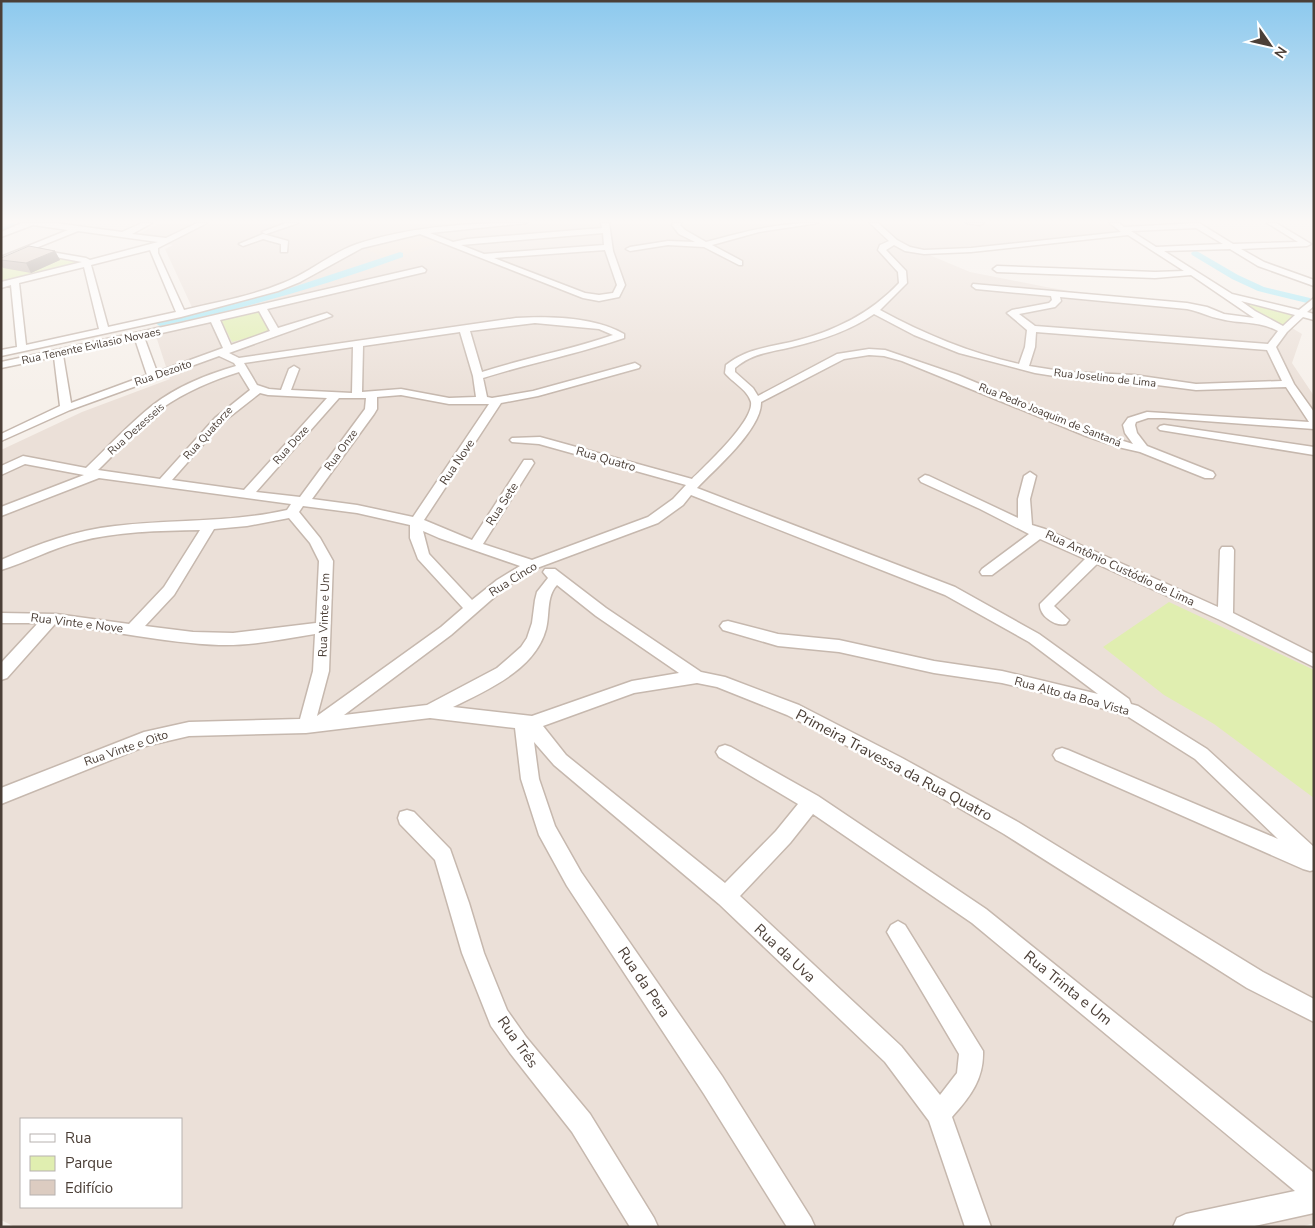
<svg xmlns="http://www.w3.org/2000/svg" width="1315" height="1228" viewBox="0 0 1315 1228" font-family="'Nunito Sans',sans-serif">
	<rect width="100%" height="100%" fill="#f6f0ea"/>
	<!-- residential -->
	<path fill="#ebe0d8" fill-rule="evenodd" d="M161,223h963l17,10 -162,19 -52,2 43,18 76,15 94,16 61,5 22,5 14,7 45,2 20,12 -10,29 22,33v827l-13,4h-1286l-14,-7v-770l81,-38 88,-33 -17,-52 43,-11 -31,-67 8,-4 -43,-7zM21,1119h160v88h-160z"/>
	<!-- education -->
	<path fill="#f0e1d3" d="M427,230l20,9 -57,21 -25,-11 31,-12z"/>
	<!-- green -->
	<g fill="#e0eeb0">
		<path d="M30,251l56,8 -4,4 -81,20v-20z"/>
		<path d="M1227,294l75,19 -18,17z"/>
		<path d="M258,312l13,20 -39,10 -11,-22z"/>
		<path d="M1169,602l145,68v128l-100,-74 -50,-29 -61,-48z"/>
	</g>
	<g fill="none" stroke-linecap="round" stroke-linejoin="round">
		<!-- canal -->
		<g fill="#a2e8f7" fill-rule="evenodd">
			<path d="M12,223l7,2 -18,8v-5z"/>
			<path d="M1195,250l43,25 26,12 46,11 2,2 -5,3 -49,-12 -26,-12 -40,-24 -1,-2z"/>
			<path d="M400,252l3,1v4c-79,29 -160,52 -243,69l-5,-3 1,-2 122,-29z"/>
		</g>
		<!-- minor casing -->
		<g stroke="#c6b8ae" stroke-width="3">
			<g id="minor">
				<path d="M22,223h33l67,9 20,-9h10l-20,11 34,4 31,-15h10l-49,25v5l26,57c33,-8 68,-14 99,-27 26,-10 48,-30 74,-39 55,-18 114,-21 170,-21l-97,10 23,9 14,-3 135,-11 -1,-5h8l4,28 12,34 -6,12 -20,4 -16,-3 -163,-64 -58,14 -62,34 -22,9 -97,26 -180,39v-6l16,-3 -6,-62 -10,3v-6l81,-20 -48,-9v-4l52,9 4,2 68,-18 -80,-11 -77,31v-5l67,-27 -35,-5 -32,12v-5zM603,233l1,12 -120,9 -23,-9zM150,250l26,62 -68,15 -17,-62zM605,250l12,35 -4,8 -14,2 -14,-2 -91,-35zM84,267l15,62 -73,16 -7,-62z"/>
				<path d="M286,223h12l-32,11 -4,-2z"/>
				<path d="M673,223h8l-1,2 5,5 21,12c40,-11 71,-19 112,-19l-59,9 -47,13 30,16v4h-3l-35,-18 -36,-2 -38,6 -4,-2 4,-2 38,-6 27,1 -16,-8 -7,-9z"/>
				<path d="M870,223h8l19,17 13,7 14,3 47,-2 150,-16 -11,-9h9l5,4 75,-4 34,21 65,-2 -31,-19h9l35,21 -4,2 -66,3 23,13 50,18v6l-56,-20 -28,-17 -66,2 68,43 67,16 15,-12v8l-7,6 7,2v6l-11,-3 -16,15 -11,15 18,37 20,28v17l-150,-11h-16l-12,4 -1,3 2,8 10,13 66,26 2,3 -2,3h-8l-65,-26 -22,-5 -32,-11 -184,-75 -18,-5 -15,-1 -25,4 -83,43c1,27 -46,67 -64,86l258,99 84,47 90,65 2,5 7,2 69,43 107,98v23l-4,1 -7,-2 -247,-109 -3,-5 3,-5 6,-2 6,2 210,89 -83,-80 -68,-43 -49,-15 -76,-18 -68,-10 -95,-21 -61,-6 -55,-16 -3,-4 3,-4 5,-1 50,13 61,6 95,21 68,10 96,23 -69,-52 -84,-47 -254,-100 -8,10 -25,18 -121,45 -30,18 -56,49 -107,80 83,-10 70,-37 24,-21 6,-9 5,-15 3,-23 2,-8 11,-14 -5,-6 2,-3h10l51,39 95,64 24,5 74,28 103,53 116,64 245,150 51,27v23l-67,-34 -243,-154 -114,-66 -103,-53 -70,-28 -20,-4 -63,10 -91,33 23,29 159,128 51,-52 22,-27 -79,-47 -3,-5 3,-5 6,-2 6,2 87,49 168,113 328,264v40l-64,14h-77l4,-9 9,-4 109,-23 -323,-268 -159,-109 -23,29 -50,53 161,150 39,49 17,-22 2,-19 -68,-115 -4,-7 4,-7 7,-4 7,4 78,126c1,28 -13,46 -31,66l39,110h-26l-36,-106 -44,-59 -166,-158 -165,-139 -20,-23 5,37 16,47 26,46 141,204 89,142 4,9h-28l-83,-133 -137,-208 -28,-51 -18,-56 -6,-51 -85,-10 -124,15 -117,3 -43,10 -145,58v-16l143,-56 45,-10 111,-3 13,-48 2,-37c-32,5 -63,12 -96,11 -55,-2 -109,-15 -164,-21l-48,54 -6,2v-17l37,-40h-37v-10l55,1 73,10 35,-37 36,-57c-41,1 -83,1 -123,12 -26,7 -50,20 -76,28v-10c37,-16 75,-30 114,-34 58,-7 115,-3 172,-16l4,-6 -192,-26 -98,38v-9l83,-32 -59,-11 -24,11v-9l22,-10 63,12c22,-21 43,-44 67,-63 23,-18 55,-31 83,-39l-2,-3 -15,-7 -149,54 -69,31v-7l59,-28 -6,-49 -53,11v-6l180,-39 241,-56 4,3 -1,2 -158,37 11,19 49,-15 5,3 -103,37 10,5 277,-40c33,-2 79,-1 108,16v4c-46,16 -94,25 -141,40l4,19 5,1 41,-7 102,-28 5,3 -1,2 -101,28 -37,7 -77,117 48,20 52,-80h8l2,3 -51,81 49,16 116,-43 25,-18 13,-14 -147,-41 -27,-2 -2,-2 2,-2 28,-1 152,42c14,-14 62,-58 59,-77 -3,-12 -19,-20 -26,-29l1,-8c20,-16 42,-18 65,-23 42,-10 79,-28 108,-59l-1,-11 -20,-22 2,-5 9,-4zM1196,228l27,16 -67,3 -25,-16zM1128,235l56,36 -29,1 -158,-6 -4,3 4,3 158,6 36,-3 63,43 -30,-4 -17,-7 -20,-4 -214,-19 -1,2 4,3 75,7 1,4 -3,3 -37,7 -5,3 20,17 -2,17 -6,17c-49,-11 -95,-30 -139,-54l27,-27 -1,-12 -20,-21 8,-5 11,6 19,3 47,-2zM1060,297l127,12c12,2 22,8 34,10 20,5 39,2 57,12l-10,13 -233,-18 -16,-12 36,-7 6,-6zM1241,301l54,14 -12,11 -28,-15zM259,311l11,20 -39,14 -11,-25zM874,314l40,21 45,18 76,20 32,5 67,4 62,8 90,-3 23,35 -162,-10 -19,6 -5,7 2,8 8,11 -39,-12 -136,-57 -73,-25 -16,-1 -32,5 -79,42 -5,-8 -18,-16v-4c17,-15 37,-16 57,-21 29,-7 58,-16 82,-33zM211,322l12,26 -66,24 -13,-35zM535,323l64,6 14,6c-43,15 -88,23 -131,37l-12,-41zM460,332l13,44 3,21 -27,1 -48,-9 -39,3 1,-46zM1036,332l231,18 15,31 -86,3 -62,-9 -67,-3 -38,-6 6,-19zM135,339l12,36 -76,28 -8,-48zM353,347l-1,46 -61,-3 8,-21 -5,-3 -5,3 -8,21 -12,-1 -12,-4 -13,-22zM239,372l11,18 -35,28 -55,61 -62,-9c20,-19 43,-46 64,-62 23,-16 51,-28 77,-36zM260,393l8,2 59,3 -83,92 -72,-10 51,-58zM401,395l48,9h40l-76,113 -56,-12 -45,-6 62,-85 3,-5v-12zM339,398h27l-1,11 -65,88 -44,-5zM303,506l54,7 53,12v13l8,21 45,49 -22,19 -124,89 12,-45 4,-110 -13,-23 -21,-26zM289,518l21,25 9,18 -3,62 -83,10 -40,-1 -48,-6 29,-31 40,-66 33,-3zM423,531l16,7 81,28 -23,14 -25,20 -43,-46zM557,585l39,31 83,57 -47,8 -100,35 -79,-9c34,-17 82,-37 93,-78 4,-15 0,-32 11,-44z"/>
				<path d="M966,223h17l-3,2z"/>
				<path d="M263,234l25,7 -1,11h-6v-8l-18,-5 -20,7 -4,-2z"/>
				<path d="M1164,425l150,22v8l-154,-25 -2,-2 2,-2z"/>
				<path d="M1030,472l6,4 -6,23 2,26 13,4 173,78 2,-57 2,-3h10l2,3 -1,63 81,41v13l-94,-47 -123,-56 -43,42 15,14 -3,4c-10,3 -27,-8 -26,-20l45,-45 -45,-20 -48,36h-10l-2,-3 2,-3 47,-35 -49,-25 -59,-27 -2,-3 6,-4 4,1 89,42v-19l6,-23z"/>
				<path d="M407,810l7,2 36,37 19,54 15,50 23,57 19,27 64,77 64,104 4,9h-28l-58,-95 -62,-79 -19,-27 -29,-73 -27,-93 -35,-36 -2,-6 2,-6z"/>
			</g>
		</g>
		<!-- minor -->
		<use href="#minor" fill="#fff" fill-rule="evenodd"/>
	</g>
	<!-- wall -->
	<path fill="#bdafa6" d="M55,251l5,9 -29,13 -28,-5 -2,-3v-7z"/>
	<!-- shaded-wall -->
	<path fill="#9a8f87" d="M55,251l5,9 -29,13 -5,-10z"/>
	<!-- building -->
	<path fill="#dcccc1" stroke="#9a8f87" d="M29,246l26,5 -29,12 -25,-3v-2z"/>
	<!-- sky -->
	<linearGradient id="sky" x2="0" y2="1"><stop stop-color="#8cc9ee"/><stop offset="0.56" stop-color="#fbf8f6"/><stop offset="1" stop-color="#fbf8f6" stop-opacity="0"/></linearGradient>
	<rect width="1315" height="395" fill="url(#sky)"/>
	<g text-anchor="middle" dominant-baseline="central" stroke-width="5" stroke-linejoin="round" paint-order="stroke">
		<!-- far-street labels -->
		<g font-size="11" fill="#4b3f37" stroke="#fff">
			<text transform="translate(91 346) rotate(-12)">Rua Tenente Evilasio Novaes</text>
			<text transform="translate(163 373) rotate(-19)">Rua Dezoito</text>
			<text transform="translate(1105 378) rotate(6)">Rua Joselino de Lima</text>
			<text transform="translate(1050 415) rotate(22)">Rua Pedro Joaquim de Santaná</text>
			<text transform="translate(136 429) rotate(-42)">Rua Dezesseis</text>
			<text transform="translate(208 433) rotate(-48)">Rua Quatorze</text>
			<text transform="translate(291 445) rotate(-48)">Rua Doze</text>
			<text transform="translate(341 450) rotate(-54)">Rua Onze</text>
		</g>
		<!-- street labels -->
		<g font-size="12" fill="#4b3f37" stroke="#fff">
			<text transform="translate(606 459) rotate(16)">Rua Quatro</text>
			<text transform="translate(457 462) rotate(-56)">Rua Nove</text>
			<text transform="translate(502 504) rotate(-57)">Rua Sete</text>
			<text transform="translate(1120 568) rotate(25)">Rua Antônio Custódio de Lima</text>
			<text transform="translate(513 579) rotate(-32)">Rua Cinco</text>
			<text transform="translate(324 615) rotate(-88)">Rua Vinte e Um</text>
			<text transform="translate(77 623) rotate(7)">Rua Vinte e Nove</text>
			<text transform="translate(1072 696) rotate(15)">Rua Alto da Boa Vista</text>
			<text transform="translate(126 748) rotate(-19)">Rua Vinte e Oito</text>
		</g>
		<!-- near-street labels -->
		<g font-size="15" fill="#4b3f37" stroke="#fff">
			<text transform="translate(894 765) rotate(28)">Primeira Travessa da Rua Quatro</text>
			<text transform="translate(785 953) rotate(43)">Rua da Uva</text>
			<text transform="translate(644 982) rotate(56)">Rua da Pera</text>
			<text transform="translate(1068 988) rotate(39)">Rua Trinta e Um</text>
			<text transform="translate(518 1042) rotate(55)">Rua Três</text>
		</g>
	</g>
	<!-- border -->
	<rect width="1315" height="1228" fill="none" stroke="#4b3f37" stroke-width="5"/>
	<!-- legend -->
	<rect x="20" y="1118" width="162" height="90" fill="#ffffff" stroke="#b7b2af"/>
	<rect x="30" y="1134" width="25" height="8" fill="#ffffff" stroke="#b7b2af"/>
	<text x="65" y="1143" font-size="15" fill="#4b3f37">Rua</text>
	<rect x="30" y="1156" width="25" height="15" fill="#e0eeb0" stroke="#b7b2af"/>
	<text x="65" y="1168" font-size="15" fill="#4b3f37">Parque</text>
	<rect x="30" y="1180" width="25" height="15" fill="#dcccc1" stroke="#b7b2af"/>
	<text x="65" y="1193" font-size="15" fill="#4b3f37">Edifício</text>
	<!-- north arrow -->
	<g transform="translate(1270 45) rotate(124)" stroke="#ffffff" stroke-width="4" paint-order="stroke">
	<path d="M0-4L9 19L0 12L-9 19Z" fill="#4b3f37"/>
	<text y="-8" font-size="14" font-weight="bold" text-anchor="middle" fill="#4b3f37">N</text>
	</g>
</svg>
